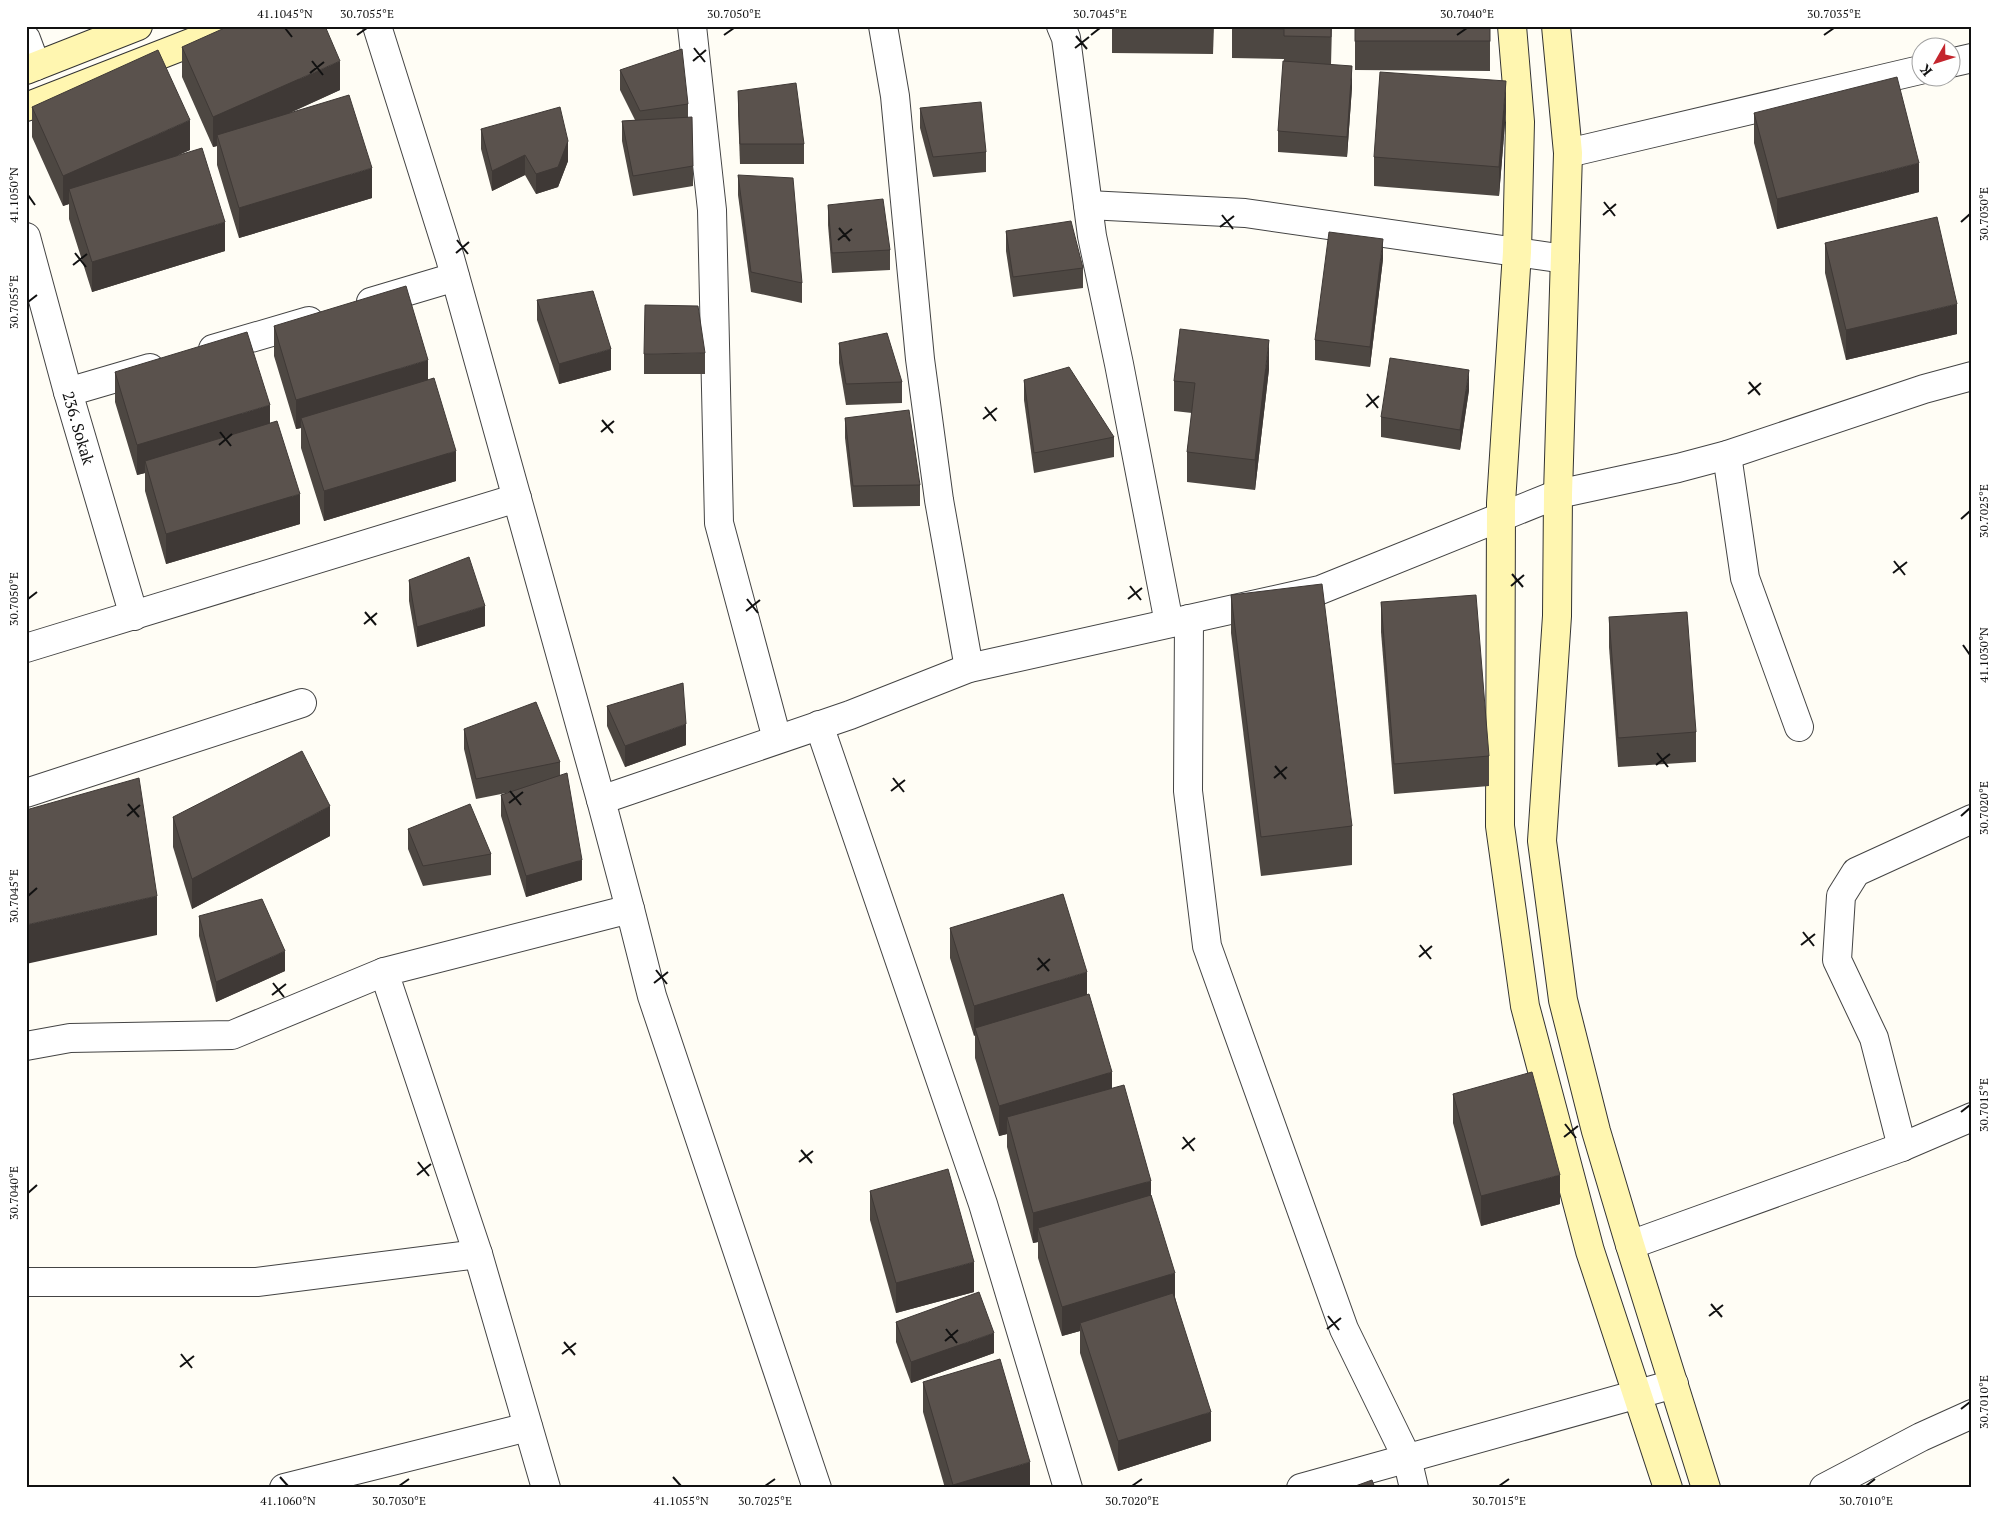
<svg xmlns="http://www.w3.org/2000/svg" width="1998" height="1514" viewBox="0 0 1998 1514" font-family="'PT Serif',serif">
	<rect width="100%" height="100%" fill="#fffdf5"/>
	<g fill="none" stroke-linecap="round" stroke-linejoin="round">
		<!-- street casing -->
		<g stroke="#444" stroke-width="30">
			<g id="street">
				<path d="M377,26l73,232 151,542"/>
				<path d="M692,26l20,184 7,313 58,216"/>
				<path d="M883,26l12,70 25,263 19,141 30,168"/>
				<path d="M1061,26l5,12 26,198 27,128 50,259"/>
				<path d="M26,39l10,27"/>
				<path d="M1950,63l22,-5"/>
				<path d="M1568,153l352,-83"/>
				<path d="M1088,205l157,8 320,46"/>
				<path id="s1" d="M26,237l42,155 66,224"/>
				<path d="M371,302l84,-25"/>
				<path d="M213,349l96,-28"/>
				<path d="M68,392l82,-24"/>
				<path d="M1727,455l18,123 54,149"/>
				<path d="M1189,619l-1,172 19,155 137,383 63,129 7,30"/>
				<path d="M26,648l491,-150"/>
				<path d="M819,725l164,479 85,284"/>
				<path d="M26,793l276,-90"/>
				<path d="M630,909l-29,-109 249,-85 119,-47 351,-78 238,-96 120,-26 49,-13 197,-66 48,-13"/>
				<path d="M26,1046l44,-8 162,-3 152,-63"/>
				<path d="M1902,1147l-28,-109 -37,-78 4,-64 15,-24 116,-53"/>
				<path d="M1630,1245l272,-98 70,-30"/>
				<path d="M26,1282h231l221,-28"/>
				<path d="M284,1488l244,-61"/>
				<path d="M546,1488l-68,-234 -94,-282 246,-63 22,87 165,492"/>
				<path d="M1301,1488l373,-104"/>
				<path d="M1824,1488l97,-51 51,-23"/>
			</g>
		</g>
		<!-- secondary casing -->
		<g stroke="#333" stroke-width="30">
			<g id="secondary">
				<path d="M1512,26l8,96 -3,130 -16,251 -1,323 25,180 65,245 78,237"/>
				<path d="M1556,26l12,127 -10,341 -1,122 -15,225 21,159 33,131 34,114 76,243"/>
				<path d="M26,70l112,-44"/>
				<path d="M26,107l208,-81"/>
			</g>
		</g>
		<!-- street -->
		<use href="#street" stroke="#fff" stroke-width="28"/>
		<!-- secondary -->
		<use href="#secondary" stroke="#fff6b0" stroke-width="28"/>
	</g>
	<!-- wall -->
	<g fill="#4d4742">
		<path d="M1112,26h102l-1,28 -101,-1z"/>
		<path d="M1232,26h100l-1,39 21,22 -5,70 -69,-5v-21l6,-72 -52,-1z"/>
		<path d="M1355,26h135v45l-135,-1z"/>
		<path d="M182,47l158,43 -50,23 82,85 -133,40 -22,-73v-19l-4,1 -31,-70z"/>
		<path d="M620,70l68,34v13l5,49v20l-60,10 -11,-55v-20l13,-1 -15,-30z"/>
		<path d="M738,91l66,53v20h-64l-2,-52z"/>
		<path d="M32,107l158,43 -14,6 49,95 -133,41 -23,-73v-15l-6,2 -31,-69z"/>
		<path d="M920,108l66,44v20l-53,5 -13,-49z"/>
		<path d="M1506,111l-7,85 -125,-10v-29z"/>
		<path d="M1754,113l165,79 -142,37 -23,-86z"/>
		<path d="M481,129l87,32 -10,26 -22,7 -11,-19 -33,16 -11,-42z"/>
		<path d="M738,175l64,108v20l-51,-11 -13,-97z"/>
		<path d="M828,205l62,45v20l-58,3 -4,-48z"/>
		<path d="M1006,231l77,37v20l-70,9 -7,-46z"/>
		<path d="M1825,243l132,91 -111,26 -21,-87z"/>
		<path d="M1383,259l-13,108 -55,-7v-20z"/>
		<path d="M537,300l74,70 -52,14 -22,-64z"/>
		<path d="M274,326l154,53 28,102 -132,40 -23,-73v-20l-5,1 -22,-73z"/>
		<path d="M839,343l63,39v21l-56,2 -7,-42z"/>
		<path d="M705,353v21h-61v-20z"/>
		<path d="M1269,369l-14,121 -68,-8v-30l5,-39 -18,-2v-30z"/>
		<path d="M115,372l155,51 30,101 -134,40 -21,-73v-18l-8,2 -22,-73z"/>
		<path d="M1024,380l90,57v20l-80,16 -10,-73z"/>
		<path d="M1469,390l-9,60 -79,-13v-20z"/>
		<path d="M845,418l75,67v21l-67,1 -8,-69z"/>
		<path d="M409,580l76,46 -68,21 -8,-46z"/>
		<path d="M1231,595l121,231v39l-91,11 -30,-243z"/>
		<path d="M1381,602l108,154v30l-95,8 -13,-162z"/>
		<path d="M1609,617l87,115v30l-78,5 -9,-120z"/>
		<path d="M607,706l79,39 -61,22 -18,-41z"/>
		<path d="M464,729l96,33v13l22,105 -56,17 -25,-81v-21l10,-3 -35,7 -12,-50z"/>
		<path d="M173,817l157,19 -138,73 -19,-62z"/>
		<path d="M408,829l83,25v21l-68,11 -15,-37z"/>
		<path d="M199,916l86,55 -69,31 -17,-66z"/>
		<path d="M950,928l137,67 25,93 39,107 24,102 36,144 -93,30 -38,-118v-22l-18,5 -24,-78v-16l-5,1 -26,-96v-13l-8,2 -24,-78v-23l-1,1 -24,-78z"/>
		<path d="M1453,1094l107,110 -79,22 -28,-103z"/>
		<path d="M870,1191l104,101 -78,21 -26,-93z"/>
		<path d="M896,1322l98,31 -83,30 -15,-41z"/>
		<path d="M923,1382l107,106h-85l-22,-76z"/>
	</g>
	<!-- shaded-wall -->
	<g fill="#3f3936">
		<path d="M340,61v29l-120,54 -3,-9v11l-4,1v-30z"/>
		<path d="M1352,66v21l-5,70v-20z"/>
		<path d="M1506,81v30l-7,85v-29z"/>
		<path d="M190,120v30l-117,52 -4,-13v15l-6,2v-30z"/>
		<path d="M568,141v20l-10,26 -22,7v-20z"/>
		<path d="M525,155v20l-33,16v-20z"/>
		<path d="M1919,163v29l-142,37v-30z"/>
		<path d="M372,168v30l-133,40v-30z"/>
		<path d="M225,222v29l-133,41v-30z"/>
		<path d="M1383,239v20l-13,108v-20z"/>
		<path d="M1957,304v30l-111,26v-30z"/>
		<path d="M1269,340v29l-14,121v-30z"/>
		<path d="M611,349v21l-52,14v-20z"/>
		<path d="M428,360v29l-127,29v10l-5,1v-29z"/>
		<path d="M1469,370v20l-9,60v-20z"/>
		<path d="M270,405v30l-125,26v12l-8,2v-30z"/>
		<path d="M456,451v30l-132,40v-30z"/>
		<path d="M300,494v30l-134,40v-30z"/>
		<path d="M485,606v20l-68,21v-20z"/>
		<path d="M686,724v21l-61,22v-21z"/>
		<path d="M330,806v30l-138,73v-30z"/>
		<path d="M582,860v20l-56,17v-21z"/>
		<path d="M157,896v39l-131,29v-39z"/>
		<path d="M285,951v20l-69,31v-20z"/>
		<path d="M1087,972v30l-112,26v7l-1,1v-30z"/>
		<path d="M1112,1072v30l-105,15v17l-8,2v-30z"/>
		<path d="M1560,1175v29l-79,22v-30z"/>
		<path d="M1151,1181v29l-113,18v14l-5,1v-30z"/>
		<path d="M974,1262v30l-78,21v-30z"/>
		<path d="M1175,1273v29l-95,21v8l-18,5v-29z"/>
		<path d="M994,1333v20l-83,30v-21z"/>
		<path d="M1211,1412v29l-93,30v-30z"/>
		<path d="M1030,1462v26h-77v-3z"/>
	</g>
	<!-- building -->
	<g fill="#5a524d" stroke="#3f3936">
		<path d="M229,26h96l15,35 -127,56 -31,-70z"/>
		<path d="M1232,26h99v11l-47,-1v-7l-52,-1z"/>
		<rect x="1355" y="26" width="135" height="15"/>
		<path d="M682,49l6,55 -48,7 -20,-41z"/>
		<path d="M158,50l32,70 -127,56 -31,-69z"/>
		<path d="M1283,61l69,5 -5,71 -69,-6z"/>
		<path d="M1380,72l126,9 -7,86 -125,-10z"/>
		<path d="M1897,77l22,86 -142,36 -23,-86z"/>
		<path d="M796,83l8,61h-64l-2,-53z"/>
		<path d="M349,95l23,73 -133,40 -22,-73z"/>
		<path d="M981,102l5,50 -53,5 -13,-49z"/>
		<path d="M560,107l8,34 -10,26 -22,7 -11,-19 -33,16 -11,-42z"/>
		<path d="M692,117l1,49 -60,10 -11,-55z"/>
		<path d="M202,148l23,74 -133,40 -23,-73z"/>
		<path d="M738,175l55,3 9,105 -51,-11z"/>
		<path d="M883,199l7,51 -58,3 -4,-48z"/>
		<path d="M1937,217l20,87 -111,26 -21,-87z"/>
		<path d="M1071,221l12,47 -70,9 -7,-46z"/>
		<path d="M1329,232l54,7 -13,108 -55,-7z"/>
		<path d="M406,286l22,74 -132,40 -22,-74z"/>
		<path d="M593,291l18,58 -52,15 -22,-64z"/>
		<path d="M645,305l53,1 7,47 -61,1z"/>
		<path d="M1180,329l89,11 -14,120 -68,-8 8,-69 -21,-2z"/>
		<path d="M247,332l23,73 -133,40 -22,-73z"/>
		<path d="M887,333l15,49 -56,2 -7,-41z"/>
		<path d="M1390,358l79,12 -9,60 -79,-13z"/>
		<path d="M1069,367l45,70 -80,16 -10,-73z"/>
		<path d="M434,378l22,73 -132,40 -23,-73z"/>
		<path d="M909,410l11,75 -67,1 -8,-68z"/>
		<path d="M277,421l23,73 -134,40 -21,-73z"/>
		<path d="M469,557l16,49 -68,21 -8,-47z"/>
		<path d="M1322,584l30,242 -91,11 -30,-242z"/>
		<path d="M1476,595l13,161 -95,8 -13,-162z"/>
		<path d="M1687,612l9,120 -78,6 -9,-121z"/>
		<path d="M683,683l3,41 -61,22 -18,-40z"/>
		<path d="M536,702l24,60 -84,17 -12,-50z"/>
		<path d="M302,751l28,55 -138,73 -19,-62z"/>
		<path d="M567,773l15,87 -56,16 -25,-81z"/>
		<path d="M139,778l18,118 -131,29v-115z"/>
		<path d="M470,804l21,50 -68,12 -15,-37z"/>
		<path d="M1063,894l24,78 -113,34 -24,-78z"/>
		<path d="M262,899l23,52 -69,31 -17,-66z"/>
		<path d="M1089,994l23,78 -113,34 -24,-78z"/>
		<path d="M1532,1072l28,103 -79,21 -28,-102z"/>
		<path d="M1124,1085l27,96 -118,32 -26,-96z"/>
		<path d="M948,1169l26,93 -78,21 -26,-92z"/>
		<path d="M1151,1195l24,78 -113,34 -24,-79z"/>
		<path d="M979,1292l15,41 -83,29 -15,-40z"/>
		<path d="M1173,1293l38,119 -93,29 -38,-118z"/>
		<path d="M1000,1359l30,103 -77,23 -30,-103z"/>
		<path d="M1372,1480l3,8h-25z"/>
	</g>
	<!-- ticks -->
	<path fill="none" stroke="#111" stroke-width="2" d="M285,28l7,9M357,35l10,-7M724,35l10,-7M1091,35l9,-7M1457,35l10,-7M1824,35l10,-7M1076,36l11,13M694,48l11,14M1075,48l14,-11M312,61l11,14M693,61l13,-11M310,73l14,-11M28,195l7,10M1604,202l11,14M1222,215l11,14M1603,215l13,-11M1961,222l9,-8M1220,227l14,-11M839,228l11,13M457,240l11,14M838,240l14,-11M75,253l11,14M456,253l13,-11M73,265l14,-11M28,302l9,-7M1749,382l11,13M1367,394l11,14M1748,394l13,-11M985,407l11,14M1366,407l13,-11M983,419l14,-11M602,420l11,13M220,432l11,14M601,432l13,-11M219,445l13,-11M1961,519l9,-8M1894,561l11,14M1893,573l14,-11M1512,574l11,13M1130,586l11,14M1511,586l13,-11M28,599l9,-7M747,599l11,14M1128,599l14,-11M746,611l14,-11M365,612l11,13M364,624l13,-11M1963,645l7,10M1657,753l11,14M1656,765l14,-11M1275,766l11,13M893,778l11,14M1274,778l13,-11M510,791l11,14M891,791l14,-11M509,803l14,-11M128,804l11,13M127,816l13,-11M1961,816l9,-8M28,896l9,-8M1803,932l11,14M1420,945l11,14M1801,945l14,-11M1419,957l13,-11M1038,958l11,13M656,970l11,14M1037,970l13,-11M273,983l11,14M654,983l14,-11M272,995l14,-11M1961,1112l9,-7M1565,1124l11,14M1183,1137l11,14M1564,1137l14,-11M1182,1149l13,-11M801,1150l11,13M418,1162l11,14M799,1162l14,-11M417,1175l14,-11M28,1193l9,-8M1711,1304l11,13M1328,1316l11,14M1709,1316l14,-11M946,1329l11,14M1327,1329l14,-11M945,1341l13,-11M564,1342l11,13M181,1354l11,14M562,1354l14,-11M180,1367l14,-11M1961,1409l9,-7M280,1477l8,9M673,1477l8,9M399,1486l10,-7M765,1486l10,-7M1132,1486l10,-7M1499,1486l10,-7M1866,1486l9,-7"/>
	<g text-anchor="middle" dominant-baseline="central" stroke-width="5" stroke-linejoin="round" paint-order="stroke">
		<!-- street labels -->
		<g font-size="16" fill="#111" stroke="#fff">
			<text stroke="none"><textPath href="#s1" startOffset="198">236. Sokak</textPath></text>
		</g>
	</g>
	<!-- border -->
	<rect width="1998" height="1514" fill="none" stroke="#ffffff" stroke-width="55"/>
	<!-- north arrow -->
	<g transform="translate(1936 62) rotate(231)"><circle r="24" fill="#ffffff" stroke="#a0a0a0"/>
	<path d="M0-4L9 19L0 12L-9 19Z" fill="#c4262e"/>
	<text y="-8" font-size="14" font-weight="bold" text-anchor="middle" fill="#111111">K</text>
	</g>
	<rect x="28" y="28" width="1942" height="1458" fill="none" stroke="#111" stroke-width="2"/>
	<g font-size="12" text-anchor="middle" fill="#111">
		<text x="285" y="18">41.1045°N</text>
		<text x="367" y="18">30.7055°E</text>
		<text x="734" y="18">30.7050°E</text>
		<text x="1100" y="18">30.7045°E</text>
		<text x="1467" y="18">30.7040°E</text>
		<text x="1834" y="18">30.7035°E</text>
		<text transform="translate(14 195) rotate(-90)" y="4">41.1050°N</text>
		<text transform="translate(1984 214) rotate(-90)" y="4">30.7030°E</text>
		<text transform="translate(14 302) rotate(-90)" y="4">30.7055°E</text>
		<text transform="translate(1984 511) rotate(-90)" y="4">30.7025°E</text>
		<text transform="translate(14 599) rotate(-90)" y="4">30.7050°E</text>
		<text transform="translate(1984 655) rotate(-90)" y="4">41.1030°N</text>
		<text transform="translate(1984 808) rotate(-90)" y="4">30.7020°E</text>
		<text transform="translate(14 896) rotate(-90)" y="4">30.7045°E</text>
		<text transform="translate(1984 1105) rotate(-90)" y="4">30.7015°E</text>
		<text transform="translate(14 1193) rotate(-90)" y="4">30.7040°E</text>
		<text transform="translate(1984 1402) rotate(-90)" y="4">30.7010°E</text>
		<text x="288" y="1505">41.1060°N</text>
		<text x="399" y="1505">30.7030°E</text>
		<text x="681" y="1505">41.1055°N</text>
		<text x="765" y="1505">30.7025°E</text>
		<text x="1132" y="1505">30.7020°E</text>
		<text x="1499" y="1505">30.7015°E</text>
		<text x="1866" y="1505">30.7010°E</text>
	</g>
</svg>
